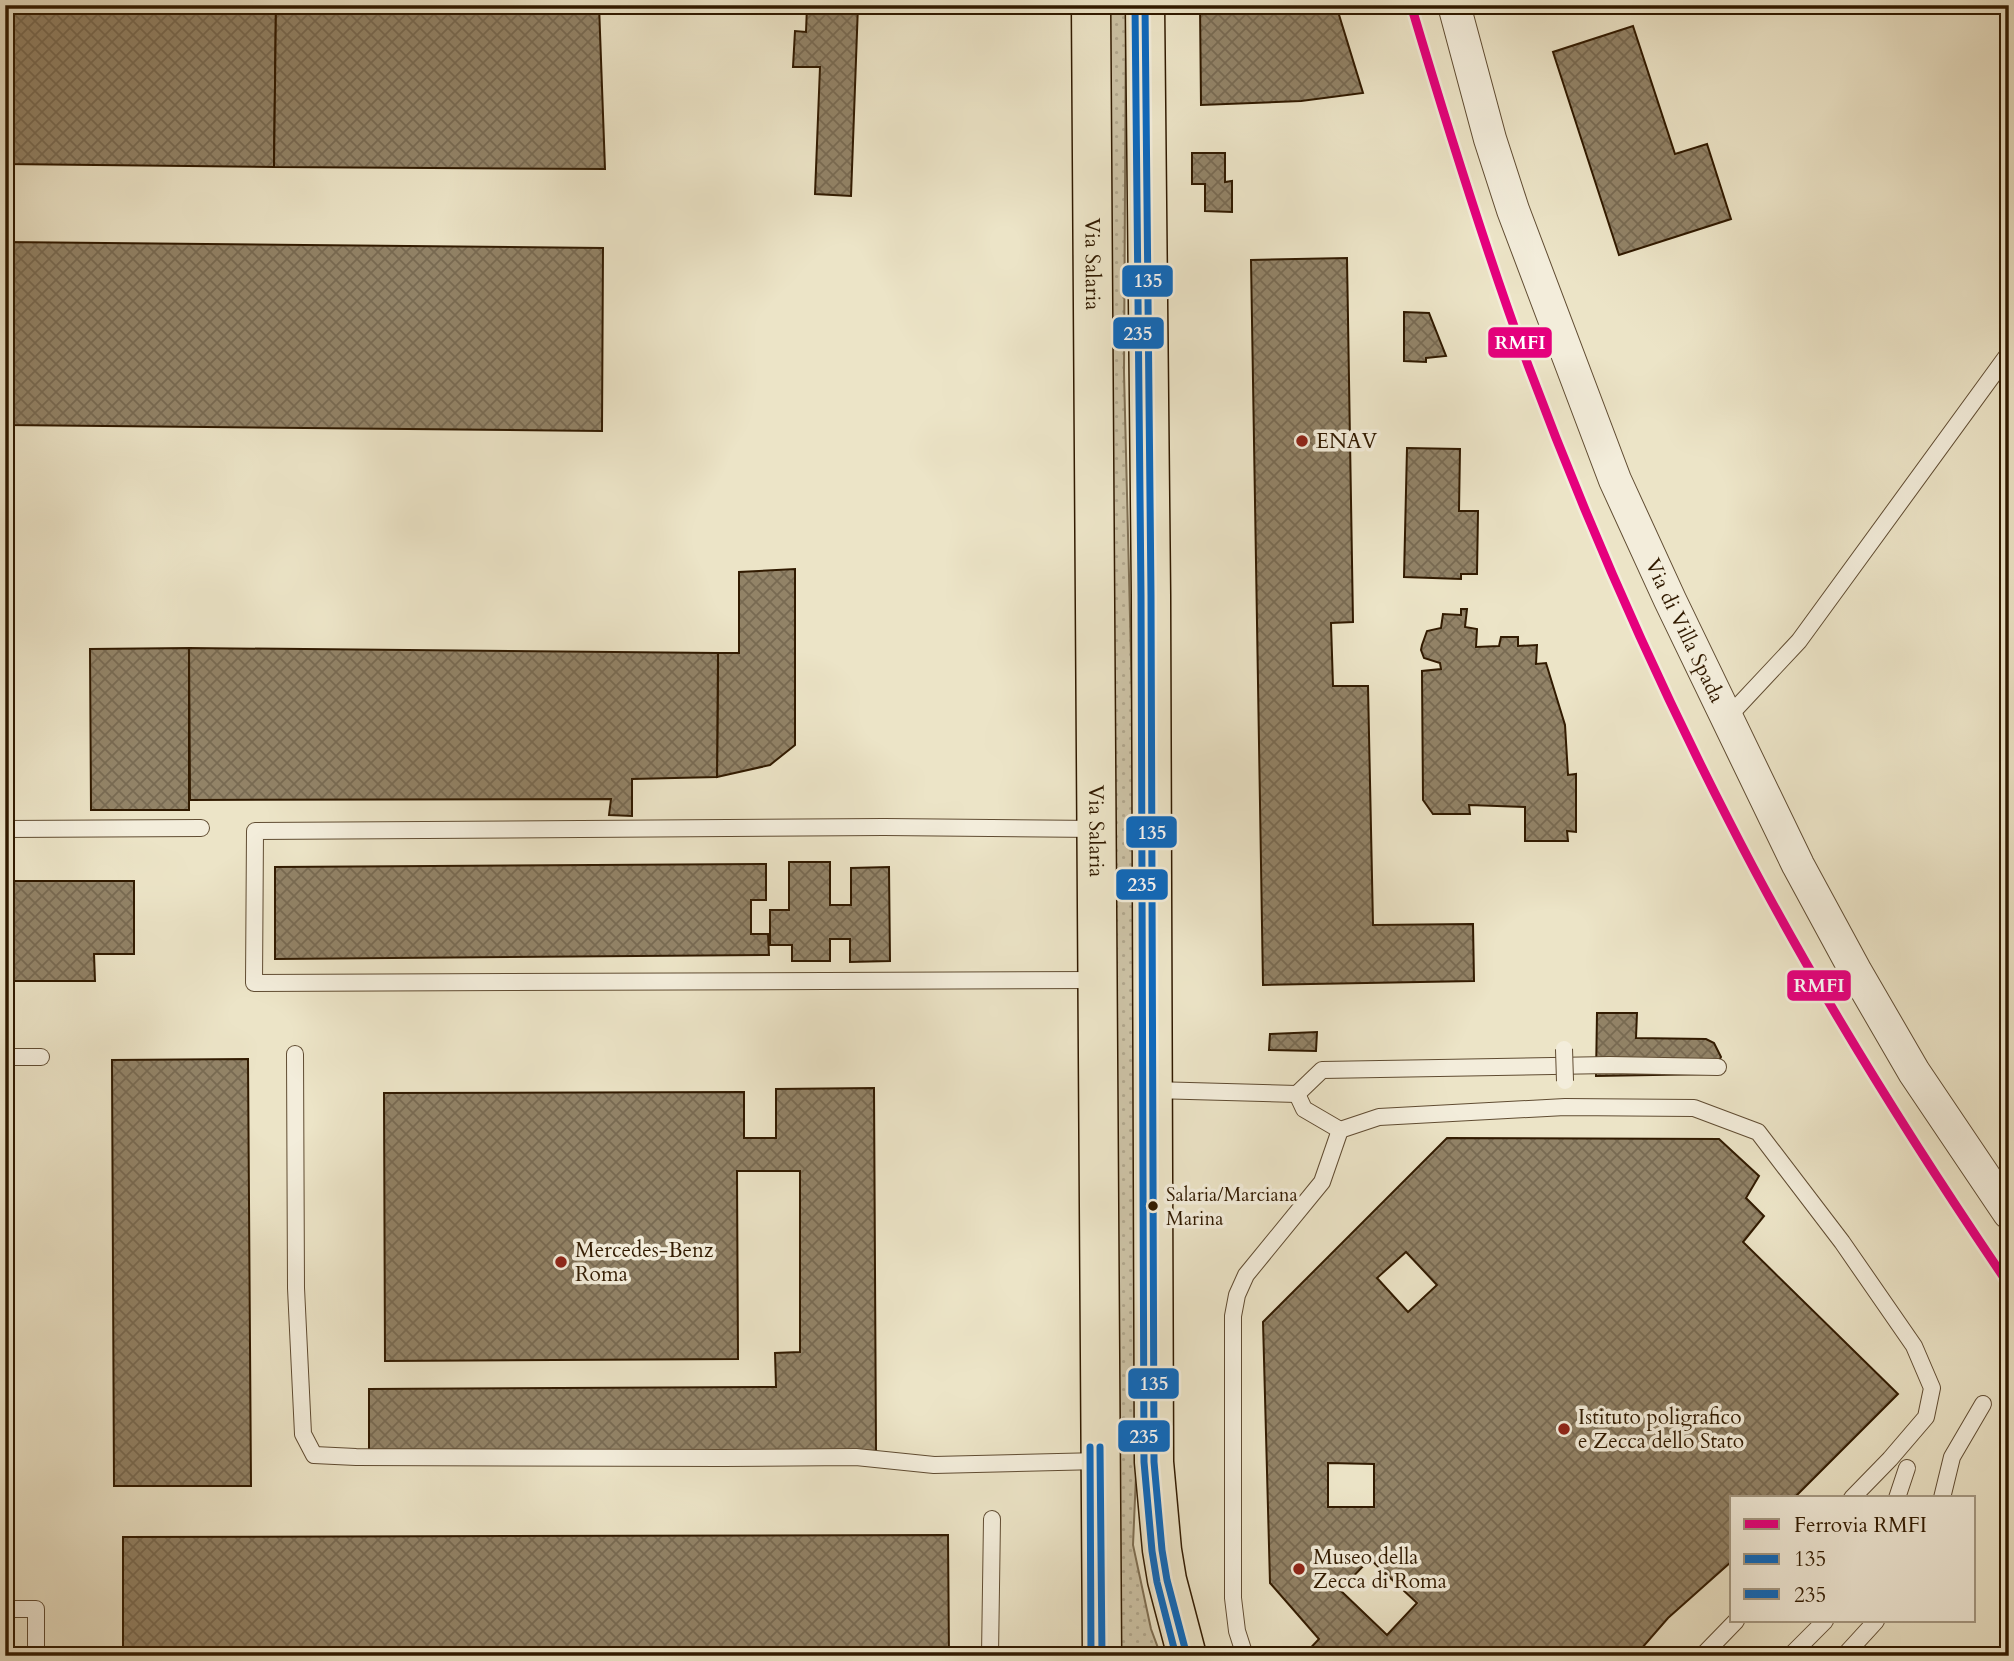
<svg xmlns="http://www.w3.org/2000/svg" width="2014" height="1661" viewBox="0 0 2014 1661" font-family="Cardo,serif">
	<defs>
		<pattern id="grass-dots" width="8" height="8" patternUnits="userSpaceOnUse" patternTransform="scale(1.75)"><rect width="8" height="8" fill="#ccc2a5"/><path d="M2 2h.1M6 6h.1" fill="none" stroke="#b0a68c" stroke-width="1.8" stroke-linecap="round"/></pattern>
		<pattern id="building-cross-hatch" width="8" height="8" patternUnits="userSpaceOnUse" patternTransform="scale(1.75)"><rect width="8" height="8" fill="#928367"/><path d="M0 0l8 8M0 8l8-8" fill="none" stroke="#786a52"/></pattern>
	</defs>
	<rect width="100%" height="100%" fill="#ece4c7"/>
	<filter id="stains"><feTurbulence type="fractalNoise" baseFrequency=".00286" numOctaves="4"/><feColorMatrix values="0 0 0 0 .2 0 0 0 0 .09 0 0 0 0 .02 0 0 0 .5 -.17"/></filter>
	<radialGradient id="worn" r=".72"><stop offset=".6" stop-color="#630" stop-opacity="0"/><stop offset="1" stop-color="#630" stop-opacity=".3"/></radialGradient>
	<!-- grass -->
	<path fill="url(#grass-dots)" stroke="#7e6e52" stroke-width="2" d="M1106,5h20l-2,367 10,407 4,650 -5,116 18,84 10,27h-47l-1,-109 7,-67v-49l-5,-299z"/>
	<!-- building -->
	<g fill="url(#building-cross-hatch)" stroke="#311a00" stroke-width="2" fill-rule="evenodd">
		<path d="M5,5h271l-2,162 -269,-3z"/>
		<path d="M276,5h323l6,164 -331,-2z"/>
		<path d="M816,5h42l-7,191 -36,-2 5,-127h-27l2,-36 11,1 1,-26z"/>
		<path d="M1200,5h136l27,88 -62,8 -100,4z"/>
		<path d="M1633,26l42,128 32,-10 24,75 -112,36 -66,-203z"/>
		<path d="M1192,153h33v29l7,-1v31l-27,-1v-27h-13z"/>
		<path d="M5,242l598,6 -1,183 -597,-6z"/>
		<path d="M1347,258l6,364 -22,1 2,63h35l5,239 100,-1 1,57 -211,4 -12,-725z"/>
		<path d="M1404,312l25,1 17,43 -20,2v4l-22,-1z"/>
		<path d="M1407,448l53,1 -1,62h19l-1,63h-16v5l-57,-2z"/>
		<path d="M795,569v176l-25,20 -53,12 1,-124h21v-81z"/>
		<path d="M1461,609h6l-2,18 12,2 -1,18 23,-1 2,-9h17v9l19,-1 -1,19 10,-1 19,62 3,50 8,-1v58l-9,-1 1,10h-43v-34l-56,-2 1,9h-37l-10,-14 -1,-129 19,-2 -1,-6 -16,-5 -3,-8 1,-5 5,-14 14,-3 2,-14 18,1z"/>
		<path d="M189,648l529,5 -1,124 -85,2v37l-23,-1 2,-16 -421,1z"/>
		<path d="M189,648v162h-98l-1,-161z"/>
		<path d="M789,862h41v43h21v-37l38,-1 1,94 -40,1v-23h-20v22h-38v-16h-22v-35h19z"/>
		<path d="M766,864v36h-15v34h17l1,21 -494,4v-92z"/>
		<path d="M5,881h129v73h-40l1,27h-90z"/>
		<path d="M1597,1013h40l-1,25 70,1 8,4 7,14 -10,17 -115,2z"/>
		<path d="M1317,1032l-1,19 -47,-1 1,-16z"/>
		<path d="M248,1059l3,427h-137l-2,-426z"/>
		<path d="M874,1088l2,364 -507,2v-65l407,-2 -1,-34 25,-1v-181h-63l1,188 -353,2 -1,-268 360,-1v46h32v-49z"/>
		<path d="M1447,1138l272,1 40,37 -13,22 18,18 -21,26 155,152 -104,104h-62v63l-64,57 -33,38h-303l-4,-4 -4,4h-21l16,-17 -49,-56 -7,-261zM1406,1252l31,33 -29,27 -31,-34zM1328,1463l46,1v43h-46zM1370,1559l47,44 -30,32 -47,-45z"/>
		<path d="M948,1535l1,121h-826v-119z"/>
	</g>
	<g fill="none" stroke-linecap="round" stroke-linejoin="round">
		<!-- lane casing -->
		<g stroke="#604c32" stroke-width="18">
			<g id="lane">
				<path d="M1726,719l73,-78 210,-288"/>
				<path d="M5,829l196,-1"/>
				<path d="M1097,829l-213,-2 -629,4 -1,152 843,-3"/>
				<path d="M295,1054l1,234 7,146 11,21 42,2 367,1 133,-1 78,8 166,-4"/>
				<path d="M5,1057h36"/>
				<path d="M1153,1090l144,4 25,-24 287,-5 109,2"/>
				<path d="M1297,1094l7,15 36,21 39,-13 186,-10 129,1 64,24 84,110 72,104 18,42 -6,29 -36,42 -38,39"/>
				<path d="M1897,1498l10,-30"/>
				<path d="M1942,1498l10,-41 31,-53"/>
				<path d="M5,1609h31v47"/>
				<path d="M990,1656l2,-137"/>
				<path d="M1245,1656l-8,-25 -4,-33v-282l4,-21 9,-20 76,-93 18,-52"/>
				<path d="M1702,1656l34,-35"/>
				<path d="M1790,1656l35,-35"/>
				<path d="M1844,1656l32,-35"/>
			</g>
		</g>
		<!-- street casing -->
		<g stroke="#604c32" stroke-width="34">
			<g id="street">
				<path id="s1" d="M1454,5l36,134 23,71 102,270 55,120 128,265 58,107 58,100 95,141"/>
			</g>
		</g>
		<!-- primary casing -->
		<g stroke="#311a00" stroke-width="41">
			<g id="primary">
				<path id="s2" d="M1091,5l11,1651"/>
				<path d="M1145,5l6,590 3,867 8,88 5,30 20,76"/>
			</g>
		</g>
		<!-- lane -->
		<use href="#lane" stroke="#f3eddb" stroke-width="16"/>
		<!-- street -->
		<use href="#street" stroke="#f3eddb" stroke-width="32"/>
		<!-- primary -->
		<use href="#primary" stroke="#ece4c7" stroke-width="38"/>
		<!-- lane-bridge casing -->
		<g stroke="#604c32" stroke-width="18" stroke-linecap="butt">
			<path id="lane-bridge" d="M1564,1049l1,32"/>
		</g>
		<!-- lane-bridge -->
		<use href="#lane-bridge" stroke="#f3eddb" stroke-width="16"/>
		<!-- bus-1 casing -->
		<g stroke="#f3eddb" stroke-width="12">
			<g id="bus-1">
				<path d="M1145,5l6,590 3,867 8,88 5,30 20,76"/>
				<path d="M1100,1447l2,209"/>
			</g>
		</g>
		<!-- bus-2 casing -->
		<g stroke="#f3eddb" stroke-width="12">
			<g id="bus-2">
				<path d="M1135,5l6,590 3,867 8,89 5,31 19,74"/>
				<path d="M1090,1447l1,209"/>
			</g>
		</g>
		<!-- bus-1 -->
		<use href="#bus-1" stroke="#0c69bf" stroke-width="7"/>
		<!-- bus-2 -->
		<use href="#bus-2" stroke="#0c69bf" stroke-width="7"/>
		<!-- rail-1 casing -->
		<g stroke="#f3eddb" stroke-width="14">
			<path id="rail-1" d="M1411,5c36,121 73,241 117,360 58,155 125,308 201,456 82,161 178,314 280,464"/>
		</g>
		<!-- rail-1 -->
		<use href="#rail-1" stroke="#e5007d" stroke-width="9"/>
	</g>
	<!-- markers -->
	<g fill="#8f2418" stroke="#f3eddb" stroke-width="2.5">
		<circle cx="1302" cy="441" r="7"/>
		<circle cx="561" cy="1262" r="7"/>
		<circle cx="1564" cy="1429" r="7"/>
		<circle cx="1299" cy="1569" r="7"/>
	</g>
	<circle fill="#311a00" stroke="#f3eddb" stroke-width="2.5" cx="1153" cy="1206" r="6"/>
	<g text-anchor="middle" dominant-baseline="central" stroke-width="7" stroke-linejoin="round" paint-order="stroke">
		<!-- bus labels -->
		<g font-size="19" fill="#311a00" stroke="#f3eddb" text-anchor="start">
			<text x="1166" y="1195">Salaria/Marciana<tspan x="1166" dy="24">Marina</tspan></text>
		</g>
		<!-- street labels -->
		<g font-size="21" fill="#311a00" stroke="#f3eddb">
			<text stroke="none"><textPath href="#s2" startOffset="259">Via Salaria</textPath></text>
			<text stroke="none"><textPath href="#s1" startOffset="668">Via di Villa Spada</textPath></text>
			<text stroke="none"><textPath href="#s2" startOffset="826">Via Salaria</textPath></text>
		</g>
		<!-- poi labels -->
		<g font-size="21" fill="#311a00" stroke="#f3eddb" text-anchor="start">
			<text x="1316" y="441">ENAV</text>
			<text x="575" y="1250">Mercedes-Benz<tspan x="575" dy="24">Roma</tspan></text>
			<text x="1578" y="1417">Istituto poligrafico<tspan x="1578" dy="24">e Zecca dello Stato</tspan></text>
			<text x="1313" y="1557">Museo della<tspan x="1313" dy="24">Zecca di Roma</tspan></text>
		</g>
	</g>
	<g stroke="#f3eddb" stroke-width="2.5">
		<rect x="1121" y="264" width="53" height="34" rx="7" fill="#0c69bf"/>
		<rect x="1112" y="316" width="53" height="34" rx="7" fill="#0c69bf"/>
		<rect x="1487" y="326" width="66" height="33" rx="7" fill="#e5007d"/>
		<rect x="1125" y="815" width="53" height="34" rx="7" fill="#0c69bf"/>
		<rect x="1115" y="868" width="54" height="33" rx="7" fill="#0c69bf"/>
		<rect x="1786" y="969" width="66" height="33" rx="7" fill="#e5007d"/>
		<rect x="1127" y="1367" width="53" height="33" rx="7" fill="#0c69bf"/>
		<rect x="1117" y="1419" width="54" height="34" rx="7" fill="#0c69bf"/>
	</g>
	<g font-size="19" text-anchor="middle" font-weight="bold" fill="#fff">
		<text x="1148" y="287">135</text>
		<text x="1138" y="340">235</text>
		<text x="1520" y="349">RMFI</text>
		<text x="1152" y="839">135</text>
		<text x="1142" y="891">235</text>
		<text x="1819" y="992">RMFI</text>
		<text x="1154" y="1390">135</text>
		<text x="1144" y="1443">235</text>
	</g>
	<!-- margin -->
	<rect width="2014" height="1661" fill="none" stroke="#ece4c7" stroke-width="28"/>
	<rect x="7" y="7" width="2000" height="1647" fill="none" stroke="#311a00" stroke-width="3.5"/>
	<rect x="14" y="14" width="1986" height="1633" fill="none" stroke="#311a00" stroke-width="2"/>
	<!-- legend -->
	<rect x="1730" y="1496" width="245" height="126" fill="#f3eddb" stroke="#a59983" stroke-width="2"/>
	<rect x="1744" y="1519" width="35" height="10" fill="#e5007d" stroke="#a59983" stroke-width="2"/>
	<text x="1794" y="1532" font-size="21" fill="#311a00">Ferrovia RMFI</text>
	<rect x="1744" y="1554" width="35" height="10" fill="#0c69bf" stroke="#a59983" stroke-width="2"/>
	<text x="1794" y="1566" font-size="21" fill="#311a00">135</text>
	<rect x="1744" y="1589" width="35" height="10" fill="#0c69bf" stroke="#a59983" stroke-width="2"/>
	<text x="1794" y="1602" font-size="21" fill="#311a00">235</text>
	<rect width="100%" height="100%" filter="url(#stains)"/>
	<rect width="100%" height="100%" fill="url(#worn)"/>
</svg>
